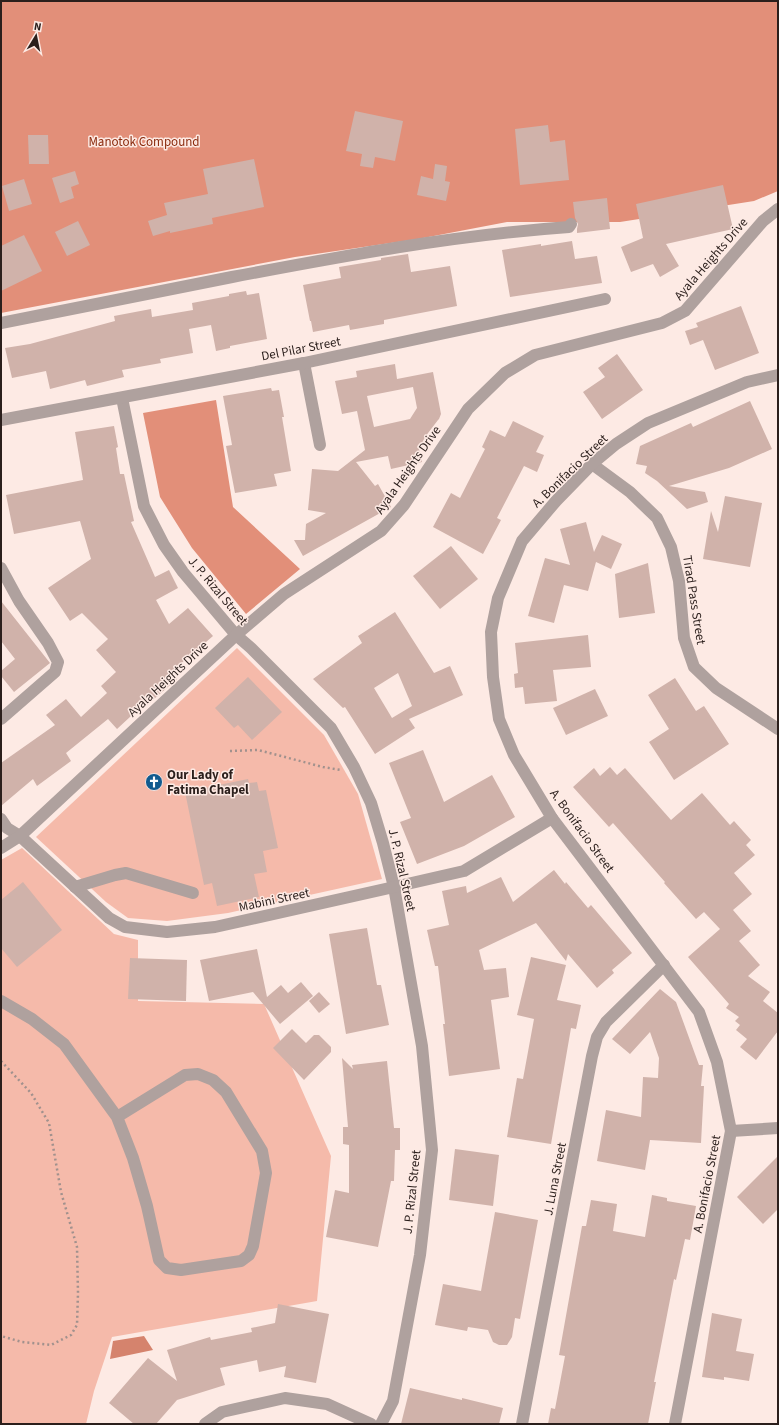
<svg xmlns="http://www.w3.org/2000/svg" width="779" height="1425" viewBox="0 0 779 1425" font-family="'Source Sans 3',sans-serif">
	<rect width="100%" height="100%" fill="#fdeae4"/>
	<!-- green -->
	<g fill="#f5baaa">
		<path d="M237,648l87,87 34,59 24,85 -154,34 -61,8 -39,-3 -22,-16 -70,-65z"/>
		<path d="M22,848l92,86 24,6v61l126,3 67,152 -14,145 -205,36 -18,54 -8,33h-85v-564z"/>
	</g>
	<!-- forest -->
	<g fill="#e28f79">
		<path d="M1,1h777v190l-24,10 -134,21h-113l-89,17 -123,18 -294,56z"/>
		<path d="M216,400l17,107 67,62 -54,45 -54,-66 -32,-51 -17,-84z"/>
	</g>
	<!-- water -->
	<path fill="#d5836d" d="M144,1336l9,14 -43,9 3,-18z"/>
	<!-- building -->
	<g fill="#d0b2aa" fill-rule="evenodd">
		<path d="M355,111l48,10 -8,40 -20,-4 -2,11 -13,-2 2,-12 -16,-3z"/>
		<path d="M548,125l2,17 15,-2 4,40 -49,5 -5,-56z"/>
		<path d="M28,135h20l1,29h-20z"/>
		<path d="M254,159l10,48 -52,11 1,6 -43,9v-2l-17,5 -5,-15 19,-6 -3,-12 44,-9 -5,-25z"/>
		<path d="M435,164l12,2 -2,15 5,1 -4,19 -29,-6 4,-19 12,3z"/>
		<path d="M75,171l4,13 -8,3 3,11 -14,5 -8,-25z"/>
		<path d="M24,179l8,25 -23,7 -7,-25z"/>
		<path d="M723,185l10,44 -67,15 13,22 -19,11 -7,-13 -22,8 -10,-25 22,-9 -7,-34z"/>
		<path d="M607,198l3,31 -33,4v-4l1,-5 -3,-6 -2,-16z"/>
		<path d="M78,221l12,24 -23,11 -12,-24z"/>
		<path d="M24,235l18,36 -41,20v-45z"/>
		<path d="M572,241l3,18 22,-3 5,27 -92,14 -8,-47 39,-6v2z"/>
		<path d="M408,254l3,18 39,-6 7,40 -73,14v4l-34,6 -1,-5 -36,7 -2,-11h-1l-7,-36 38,-7 -2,-11 42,-7v-2z"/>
		<path d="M246,291l1,4 12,-2 8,46 -37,7v2l-14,3 -5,-26 -22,4 4,24 -33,6 1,4 -39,7 2,7 -37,9 -2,-6 -35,9 -4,-18 -34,7 -7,-30 25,-4 85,-23 -1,-5 37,-7 1,8 41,-7 -1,-7 37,-7v-2z"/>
		<path d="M741,306l18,47 -44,17 -12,-30 -13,5 -5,-14 13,-4 -2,-4z"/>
		<path d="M617,354l26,36 -41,29 -19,-27 22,-15 -7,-9z"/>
		<path d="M395,364l2,15 36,-7 8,42 -2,5 -1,1 -13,17 -6,12 3,13 -31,7 -3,-13 -32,6 19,24 3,-2 13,23 -88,49 -9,-16h11l1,-16 20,-11 -18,-3 4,-41 26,2 27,-21 -8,-39 -15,3 -7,-33 22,-4 -1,-6zM413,387l4,21 -7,11 -36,8 -7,-31z"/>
		<path d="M271,388l1,3 7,-1 5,27h-2l9,54 -17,3 3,12 -42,7 -9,-47 6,-1 -9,-49z"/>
		<path d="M750,401l22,48 -43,19 -60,18 36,6 3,10 -21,7 -30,-28 -12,-8 2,-7 -11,-2 4,-18 51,-23 2,4z"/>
		<path d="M513,421l31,15 -8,16 8,3 -7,17 -13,-6 -27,52 4,2 -18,34 -50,-27 18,-34 9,5 25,-49 -3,-2 8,-17 15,7z"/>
		<path d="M114,426l4,21 -2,1 4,26h4l10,47 -3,1 24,55 14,-7 9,18 -22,12 13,24 19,-16 25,28 -42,36 6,7 -31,27 -2,-2 -27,25 -9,-10 -42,34 5,8 -34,25 -4,-7 -32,27v-43l54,-38 -9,-10 20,-16 15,18 26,-24 -6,-7 15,-14 -20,-22 12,-11 -26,-26 -12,8 -22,-33 43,-29 -11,-38 -66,13 -8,-39 77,-15 -8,-48z"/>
		<path d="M725,496l37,7 -12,64 -47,-8 8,-48 7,21z"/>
		<path d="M586,522l8,30 8,-17 20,9 -11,25 -15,-7 -8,29 -24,-6 -10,38 -26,-7 17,-58 25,7 -10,-36z"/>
		<path d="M451,546l27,33 -38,30 -27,-33z"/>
		<path d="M648,563l7,50 -36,5 -4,-44z"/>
		<path d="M1,601l49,62 -36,29 -13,-16v-5l14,-12 -14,-18z"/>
		<path d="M395,612l39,61 16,-7 13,29 -54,24 6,9 -40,26 -30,-47 -2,1 -30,-29 49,-36 -4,-7zM398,673l14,33 -20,12 -18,-30z"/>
		<path d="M588,635l3,32 -38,3 4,31 -32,3 -2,-17 -8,1 -1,-14 4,-1 -3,-30z"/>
		<path d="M248,677l34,35 -30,28 -14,-15 -4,3 -19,-20z"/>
		<path d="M675,678l21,33 8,-5 25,38 -55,36 -25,-38 20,-13 -21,-34z"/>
		<path d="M595,689l13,27 -42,19 -13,-27z"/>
		<path d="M423,750l21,52 48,-27 23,42 -51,29 -47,18 -17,-42 11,-4 -22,-55z"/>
		<path d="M610,767l7,8 8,-7 46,52 31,-27 28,32 4,-4 17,19 -5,5 9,10 -21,18 18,21 -19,16 18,21 -12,10 21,24 -12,11 22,16 -7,9 15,12v18l-22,29 -16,-13 7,-8 -11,-9 4,-5 -5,-4 4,-4 -13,-9 3,-4 -41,-47 32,-28 -16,-17 -8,7 -32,-36 1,-1 -52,-59 -4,4 -36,-40 21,-19 6,8z"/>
		<path d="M248,779l1,4 8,-1 2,9 7,-1 12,58 -15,3 4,21 -13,2 5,23 -42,9 -5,-23 -8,2 -19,-93z"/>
		<path d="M554,870l11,14 1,-2 22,26 3,-3 41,48 -20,17 2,3 -17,15 -29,-34 -2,7 -30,-38 -57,27 5,20 22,-2 3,29 -18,3 9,69 -51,7 -6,-52h2l-7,-58h-3l-8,-36 22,-5 -7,-34 24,-5 1,7 34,-16 12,25z"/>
		<path d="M23,882l39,48 -45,37 -16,-19v-48z"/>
		<path d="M367,928l10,57h4l8,40 -43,9 -17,-100z"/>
		<path d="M257,949l10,48 14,-12 7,8 13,-11 12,14 -33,28 -27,-32 -44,9 -9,-41z"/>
		<path d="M531,957l35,8 -9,35 24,5 -5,24 -5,-1 -20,116 -44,-7 10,-59 6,1 11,-60 -17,-4z"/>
		<path d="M130,958l57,2 -1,41 -58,-2z"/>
		<path d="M660,989l16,13 23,63h4l-2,21h3l-3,57 -51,-3 -5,30 -48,-9 9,-51 35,7 2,-40 15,1 1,-20 -9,-26 -20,22 -18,-15z"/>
		<path d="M319,992l11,12 -11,9 -10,-12z"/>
		<path d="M292,1029l14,14 8,-8h5l12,12v5l-27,28 -31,-32z"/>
		<path d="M342,1058l11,11 -1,-4 35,-4 7,67h6v22h-5l-1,31h-3l-13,66 -52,-10 9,-47 14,3v-48l-6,-1v-17h5z"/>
		<path d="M455,1149l44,6 -6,51 -44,-6z"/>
		<path d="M778,1156v53l-15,15 -26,-27z"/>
		<path d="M652,1195l15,3v3l29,5 -6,34 -5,-1 -9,41 -2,-1 -20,103h2l-8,42h-100l3,-16 4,1 10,-53 -6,-1 23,-129h4l5,-26 26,4 -4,27 32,6z"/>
		<path d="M495,1212l43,8 -18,99 -5,-1 -3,19 -5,8h-8l-6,-3 -5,-12 -20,-3 -1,4 -32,-6 8,-41 38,7z"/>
		<path d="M278,1304l51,10 -13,69 -32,-6 2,-11 -27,6 -2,-12 -37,8 5,17 -48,15 -21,24h-22l-25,-21 39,-45 29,23 -10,-31 43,-13 1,3 41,-8 -1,-4 24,-5z"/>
		<path d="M712,1313l30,6 -6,32 18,3 -5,27 -25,-4v3l-22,-3z"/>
		<path d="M410,1388l52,12v-2l41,10 -4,16h-98z"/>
	</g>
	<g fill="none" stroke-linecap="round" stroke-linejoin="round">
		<!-- path -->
		<g stroke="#a1918d" stroke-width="2.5" stroke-dasharray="2 3" stroke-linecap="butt">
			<path d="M230,751l28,-1 65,17 18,3"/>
			<path d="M1,1061l30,32 18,30 12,69 16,55 1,46 -1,32 -6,10 -20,10 -29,-3 -21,-6"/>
		</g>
		<!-- minor -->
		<g stroke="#afa19e" stroke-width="12">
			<path d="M1,323c77,-16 154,-30 231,-46 111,-21 223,-42 337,-50l2,-3"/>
			<path d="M304,363l16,82"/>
			<path d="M122,398l22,108 20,39 19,27 53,63 15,13 80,80 23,39 17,36 12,40 11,44 28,159 10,104 -12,105 -27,146 -12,23"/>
			<path d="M1,420l303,-57 301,-64"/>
			<path d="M592,464l38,28 27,26 14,29 8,34 5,57 10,29 22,21 62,41"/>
			<path d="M1,568l18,33 29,42 10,19 -3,10 -54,47"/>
			<path d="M1,819l6,9 13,8 89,82 16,9 42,5 48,-5 179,-40 70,-16 88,-53"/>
			<path d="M1,848l19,-12 216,-201 48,-41 97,-63 23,-26 64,-96 37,-36 30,-18 127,-32 23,-12 78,-90 15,-12"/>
			<path d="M75,887l40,-12 11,-2 67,20"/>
			<path d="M1,1001l31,18 32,25 53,73 16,41 14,48 12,54 8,8 14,2 60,-9 8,-6 4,-9 13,-73 -4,-22 -36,-59 -13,-12 -15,-6 -13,1 -68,42"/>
			<path d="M731,1131l47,-3"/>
			<path d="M205,1424l17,-12 63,-14 42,6 44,20"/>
			<path d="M522,1424l70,-368 5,-19 9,-15 58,-57"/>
			<path d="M675,1424l56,-293 -14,-69 -18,-50 -147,-194 -38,-63 -15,-36 -6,-42 -2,-45 7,-34 24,-57 34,-40 36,-37 24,-20 32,-21 99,-41 31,-7"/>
		</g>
	</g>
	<!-- icons -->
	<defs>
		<g id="church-disc" transform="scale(0.9)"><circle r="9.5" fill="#125b8f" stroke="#fdeae4"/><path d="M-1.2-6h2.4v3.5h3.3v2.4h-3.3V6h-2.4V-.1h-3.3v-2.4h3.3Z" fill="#fff"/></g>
	</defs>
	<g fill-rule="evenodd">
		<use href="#church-disc" x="154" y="782"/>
	</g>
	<g text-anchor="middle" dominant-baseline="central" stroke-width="3" stroke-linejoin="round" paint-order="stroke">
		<!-- park labels -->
		<g font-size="13" fill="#8b2b0e" stroke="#fdeae4">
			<text x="144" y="142">Manotok Compound</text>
		</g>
		<!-- street labels -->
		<g font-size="13" fill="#2b1f1c" stroke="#fdeae4">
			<text transform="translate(711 259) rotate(-49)">Ayala Heights Drive</text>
			<text transform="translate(301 349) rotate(-11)">Del Pilar Street</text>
			<text transform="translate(408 470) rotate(-55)">Ayala Heights Drive</text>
			<text transform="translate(570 471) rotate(-44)">A. Bonifacio Street</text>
			<text transform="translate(218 591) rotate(50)">J. P. Rizal Street</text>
			<text transform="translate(694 600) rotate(81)">Tirad Pass Street</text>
			<text transform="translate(168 679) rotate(-43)">Ayala Heights Drive</text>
			<text transform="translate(582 831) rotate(54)">A. Bonifacio Street</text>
			<text transform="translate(402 870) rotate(77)">J. P. Rizal Street</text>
			<text transform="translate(274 900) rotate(-12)">Mabini Street</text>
			<text transform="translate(555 1179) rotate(-79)">J. Luna Street</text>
			<text transform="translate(707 1184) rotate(-79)">A. Bonifacio Street</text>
			<text transform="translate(412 1192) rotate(-84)">J. P. Rizal Street</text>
		</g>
		<!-- poi labels -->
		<g font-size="13" font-weight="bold" fill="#2b1f1c" stroke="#fdeae4" text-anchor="start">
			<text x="167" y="775">Our Lady of<tspan x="167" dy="15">Fatima Chapel</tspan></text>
		</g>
	</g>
	<!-- border -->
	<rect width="779" height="1425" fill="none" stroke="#2b1f1c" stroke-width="4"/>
	<!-- north arrow -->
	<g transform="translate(36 36) rotate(10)" stroke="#fdeae4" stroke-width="3" paint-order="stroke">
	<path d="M0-3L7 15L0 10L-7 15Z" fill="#2b1f1c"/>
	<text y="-6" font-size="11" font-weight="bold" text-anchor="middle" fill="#2b1f1c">N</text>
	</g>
</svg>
